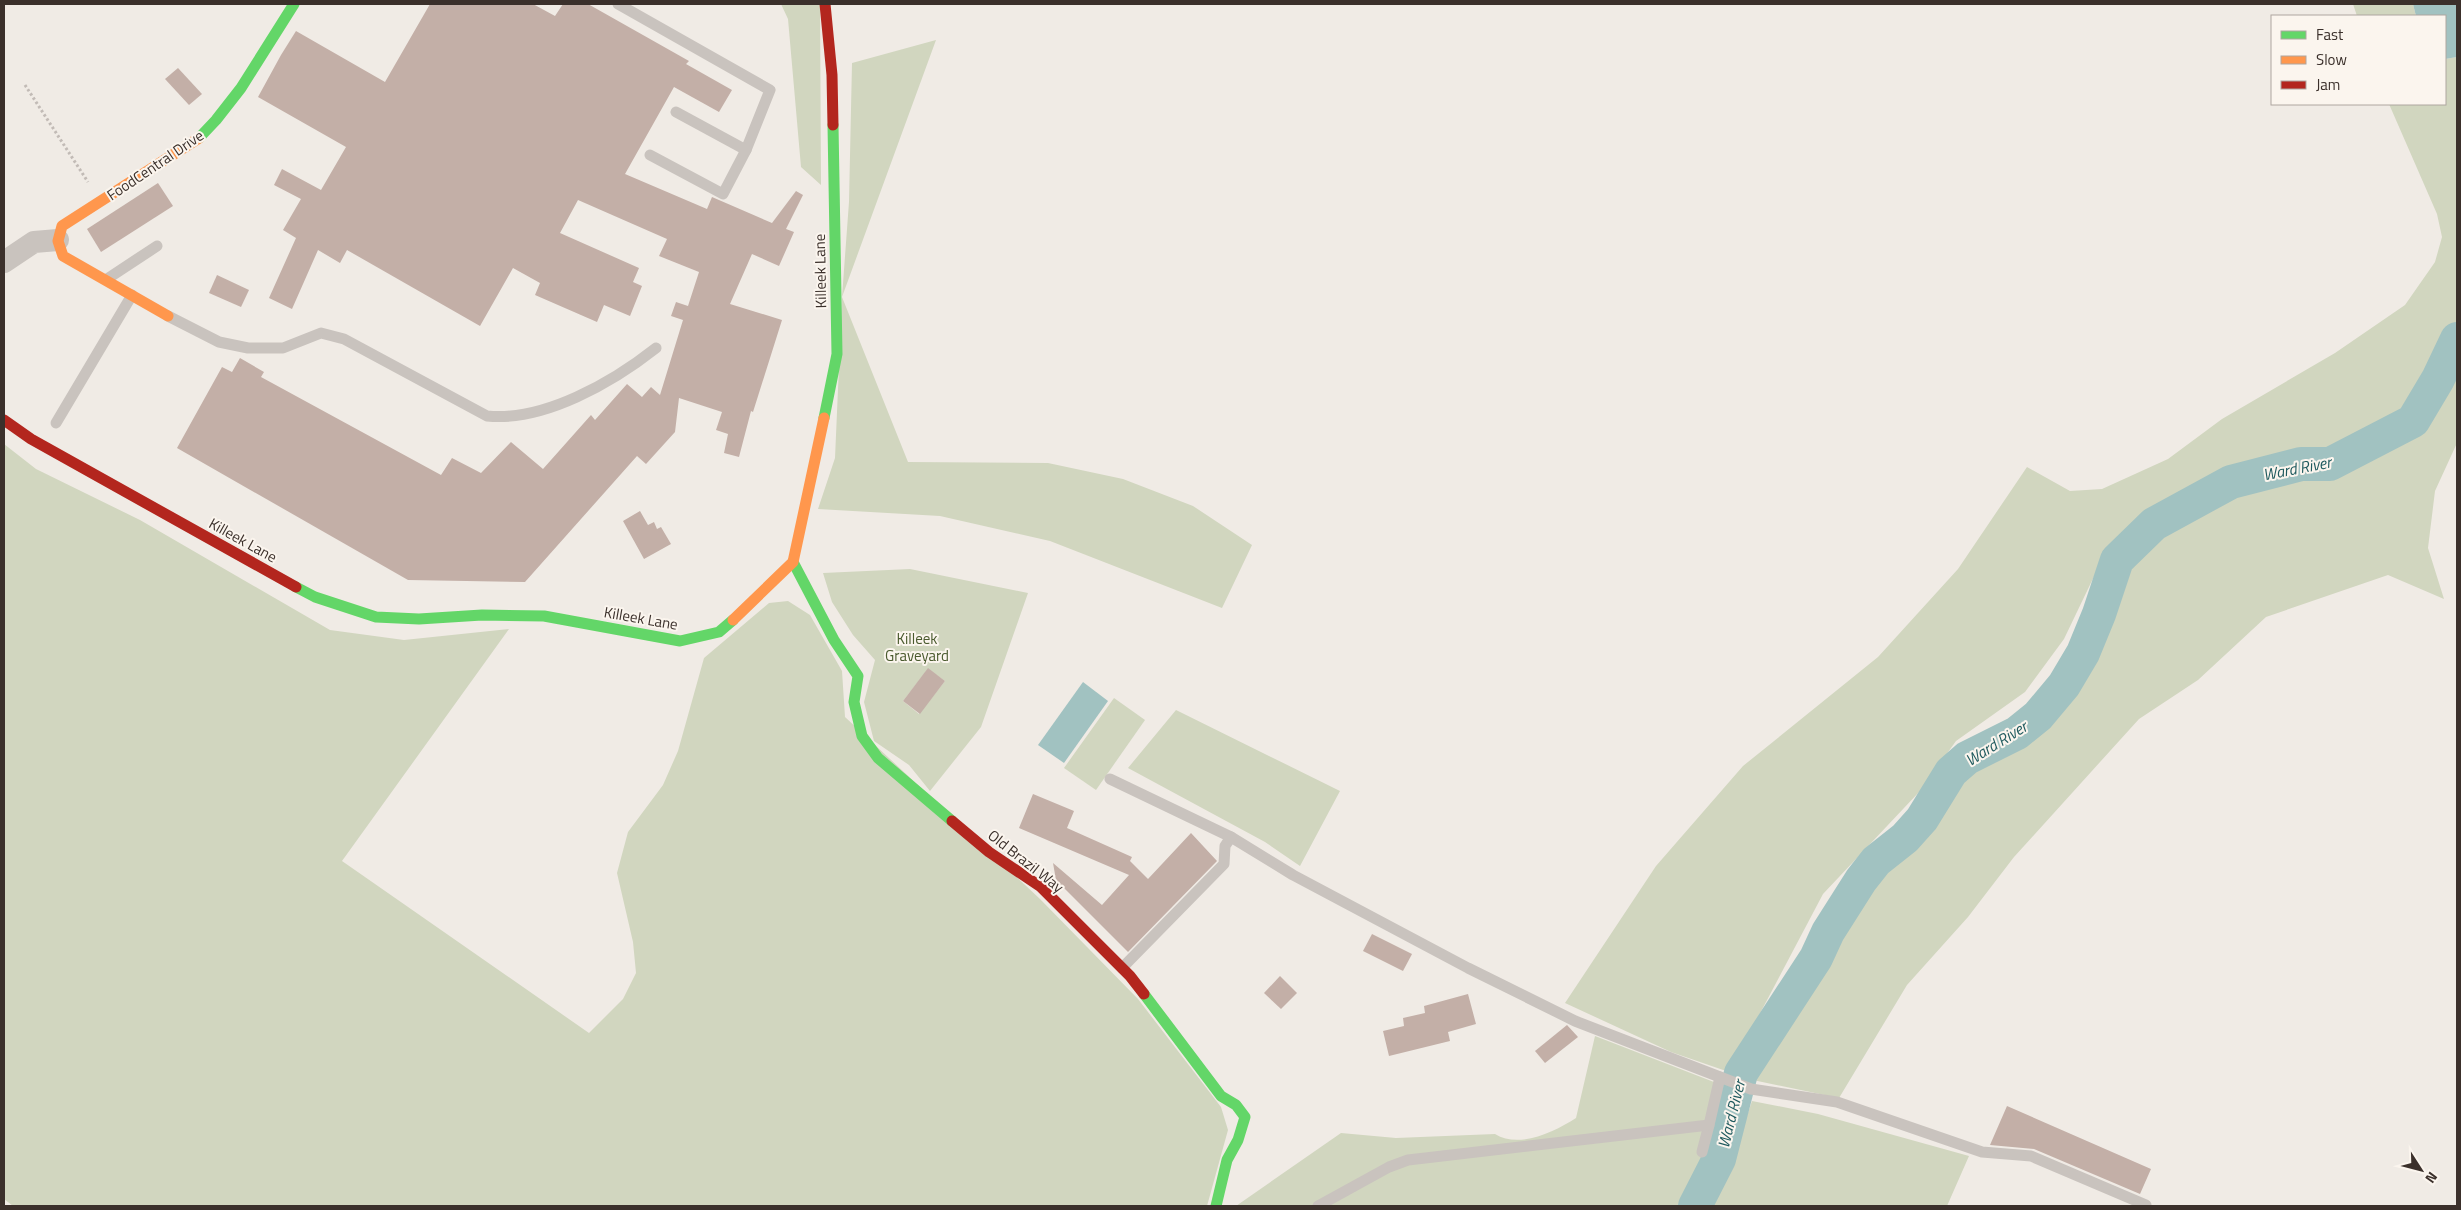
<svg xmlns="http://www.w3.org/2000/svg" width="2461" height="1210" viewBox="0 0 2461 1210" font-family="'Titillium Web',sans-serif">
	<rect width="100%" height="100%" fill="#f0ebe5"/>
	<!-- green -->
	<g fill="#d1d6bf" fill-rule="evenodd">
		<path d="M781,4h39l1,181 -20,-18 -13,-148z"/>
		<path d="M2353,4h60l3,12h-59z"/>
		<path d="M936,40l-94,257 66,165 140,1 75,16 70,27 59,39 -30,63 -172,-67 -110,-25 -122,-7 17,-51 7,-161 7,-95 3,-139z"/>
		<path d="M2457,57v386l-22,48 -7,57 16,51 -56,-24 -122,42 -68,63 -59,39 -125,138 -46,60 -61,68 -68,113 -91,-19 75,-118 39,-76 67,-67 24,-39 22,-20 37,-19 35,-27 31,-44 27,-50 19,-56 32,-33 34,-19 59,-24 -6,-17 -95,48 -49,48 -35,73 -39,53 -69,49 -36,50 -97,103 -94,178 -58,-20 -106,-49 91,-137 87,-100 135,-109 80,-88 69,-102 43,24 32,-2 66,-30 54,-40 113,-66 70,-48 30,-43 7,-25 -5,-23 -48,-110h56v-45z"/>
		<path d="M4,444l32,25 104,51 190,110 74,10 105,-11 -167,232 247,172 34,-34 13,-26 -3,-31 -16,-69 11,-41 35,-47 15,-34 26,-93 65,-55 19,-2 22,14 32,56 3,46 195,182 98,100 83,108 7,23 -21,76h-1194l-9,-7z"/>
		<path d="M910,569l118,24 -47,134 -51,64 -21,-26 -35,-24 -10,-39 11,-42 -22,-25 -21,-33 -9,-29zM928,669l17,12 -26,33 -16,-13z"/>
		<path d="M1114,698l31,22 -49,70 -32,-22z"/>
		<path d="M1176,710l164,81 -40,75 -35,-24 -137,-74z"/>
		<path d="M1595,1036l137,53 -17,70 -24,47h-455l105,-73 55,5 99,-4c24,15 59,-2 81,-16z"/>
		<path d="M1752,1101l66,13 151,42 -22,50h-239l18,-28z"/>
	</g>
	<!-- water -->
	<g fill="#a1c2c1">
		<path d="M2413,4h44v53l-12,2v-43h-29z"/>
		<path d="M1083,682l25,19 -44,62 -26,-18z"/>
	</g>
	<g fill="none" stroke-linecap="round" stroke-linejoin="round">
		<!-- river -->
		<path stroke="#a1c2c1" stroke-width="34" d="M1695,1206l24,-47 22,-86 75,-115 12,-26 33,-52 15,-19 29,-23 17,-19 29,-47 16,-14 50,-25 21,-17 26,-31 19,-32 16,-39 18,-54 37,-36 77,-42 70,-18h29l83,-43 25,-42 19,-40"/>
	</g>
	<!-- building -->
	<g fill="#c3afa7">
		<path d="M430,4h103l22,12 8,-12h25l101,57 -3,3 46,26 -13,22 -45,-25 -49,87 82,35 5,-12 60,26 24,-32 7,4 -17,34 8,3 -15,34 -27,-12 -22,50 52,16 -29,92 -2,-1 -12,46 -15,-4 4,-19 -12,-4 6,-18 -43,-14 -4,34 -29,32 -9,-8 -112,126 -117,-2 -231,-132 45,-81 10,5 8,-14 24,14 -3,5 180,98 11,-17 29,15 30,-31 32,27 48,-54 4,5 32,-36 15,13 9,-10 9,8 23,-75 -12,-4 5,-14 12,4 11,-34 -40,-16 8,-17 -89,-39 -18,33 79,35 -6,14 9,4 -12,30 -26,-11 -7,17 -62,-27 5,-12 -27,-15 -33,58 -133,-76 -7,13 -22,-13 -26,59 -23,-11 27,-60 -13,-8 18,-31 -27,-14 8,-16 39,21 25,-43 -88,-50 23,-42 15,-24 89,51z"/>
		<path d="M178,68l24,26 -13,11 -24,-26z"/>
		<path d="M158,183l15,23 -72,46 -14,-23z"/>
		<path d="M217,275l32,15 -8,17 -32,-14z"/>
		<path d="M640,511l8,14 6,-3 3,7 4,-2 10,17 -27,15 -21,-38z"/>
		<path d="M928,668l17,13 -25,33 -17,-13z"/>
		<path d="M1033,794l41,17 -7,17 65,29 -2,4 18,18 43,-46 26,28 -89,91 -72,-72 -3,-17 49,42 27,-30 -110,-47z"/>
		<path d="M1372,934l40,20 -9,17 -40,-20z"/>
		<path d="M1280,976l17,17 -16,16 -17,-16z"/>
		<path d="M1468,994l8,30 -28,8 2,9 -61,15 -6,-25 21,-5 -1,-8 22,-5 -1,-7z"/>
		<path d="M1567,1025l11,12 -33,26 -10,-12z"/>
		<path d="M2007,1106l144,63 -11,25 -106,-45 -44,-4z"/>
	</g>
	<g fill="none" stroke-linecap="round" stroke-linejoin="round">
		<!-- path -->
		<path stroke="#c2bbb6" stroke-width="3" stroke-dasharray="2.5 2.5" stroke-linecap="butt" d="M25,85l63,97"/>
		<!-- lane -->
		<g stroke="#c9c3be" stroke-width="11">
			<path d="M618,4l152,86 -24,60 -23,44 -73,-39"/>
			<path d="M676,112l70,38"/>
			<path d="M107,279l50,-33"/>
			<path d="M168,316l51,26 29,6h35l38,-15 23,6 143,77c57,6 126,-34 169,-68"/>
			<path d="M56,423l76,-128"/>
			<path d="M1110,779l121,58 62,38 175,93 107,53 176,68 86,13 145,50 49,4 115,49"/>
			<path d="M1122,968l102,-104 1,-18 6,-9"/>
			<path d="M1702,1152l7,-27"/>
			<path d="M1318,1206l71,-39 19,-7 301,-35 11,-48"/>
		</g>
		<!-- street -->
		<path stroke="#c9c3be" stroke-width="22" d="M4,262l30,-20 24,-2"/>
		<!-- fast -->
		<g stroke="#63d668" stroke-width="11">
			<path d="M199,138l17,-18 25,-32 53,-84"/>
			<path d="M824,418l13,-64 -4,-229"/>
			<path d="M793,562l41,78 24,36 -4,26 8,34 16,22 74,63"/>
			<path d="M296,587l19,10 61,20 43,2 63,-4 62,1 136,25 39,-9 14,-12"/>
			<path d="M1144,994l77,102 15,9 9,12 -7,23 -11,20 -11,46"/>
		</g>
		<!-- slow -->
		<g stroke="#ff974d" stroke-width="11">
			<path d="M168,316l-105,-60 -5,-15 4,-15 137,-88"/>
			<path d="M733,620l60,-58 31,-144"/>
		</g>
		<!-- jam -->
		<g stroke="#b3261e" stroke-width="11">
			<path d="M825,4l7,71 1,50"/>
			<path d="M4,420l27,19 265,148"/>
			<path d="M952,821l37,31 52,35 89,89 14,18"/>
		</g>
	</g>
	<g text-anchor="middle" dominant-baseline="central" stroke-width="4" stroke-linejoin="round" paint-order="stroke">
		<!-- street labels -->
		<g font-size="15" fill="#3b302b" stroke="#fbf5ee">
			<text transform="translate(155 165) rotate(-34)">FoodCentral Drive</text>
			<text transform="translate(820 271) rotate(-91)">Killeek Lane</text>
			<text transform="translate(243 540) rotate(29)">Killeek Lane</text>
			<text transform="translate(641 618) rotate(10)">Killeek Lane</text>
			<text transform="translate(1026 861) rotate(38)">Old Brazil Way</text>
		</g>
		<!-- park labels -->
		<g font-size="15" fill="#4a5a2e" stroke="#fbf5ee">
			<text x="917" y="638">Killeek<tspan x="917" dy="17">Graveyard</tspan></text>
		</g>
		<!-- water labels -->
		<g font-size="16" font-style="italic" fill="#1f5a5e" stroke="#fbf5ee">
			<text transform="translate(2297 468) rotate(-11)">Ward River</text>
			<text transform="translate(1996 743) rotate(-32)">Ward River</text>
			<text transform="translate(1731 1114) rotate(-76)">Ward River</text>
		</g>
	</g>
	<!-- border -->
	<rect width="2461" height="1210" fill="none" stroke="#3b302b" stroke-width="10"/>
	<!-- legend -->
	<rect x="2271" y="15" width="175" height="90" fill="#fbf5ee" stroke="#aea6a0"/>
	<rect x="2281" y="31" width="25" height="8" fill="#63d668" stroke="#aea6a0"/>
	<text x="2316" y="40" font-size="15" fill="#3b302b">Fast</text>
	<rect x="2281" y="56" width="25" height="8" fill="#ff974d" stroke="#aea6a0"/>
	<text x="2316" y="65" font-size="15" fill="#3b302b">Slow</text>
	<rect x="2281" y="81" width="25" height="8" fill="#b3261e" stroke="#aea6a0"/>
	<text x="2316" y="90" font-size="15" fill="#3b302b">Jam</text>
	<!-- north arrow -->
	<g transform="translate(2421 1170) rotate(126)" stroke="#fbf5ee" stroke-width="4" paint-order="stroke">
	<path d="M0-4L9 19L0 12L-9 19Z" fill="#3b302b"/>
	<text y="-8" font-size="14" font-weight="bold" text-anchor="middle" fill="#3b302b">N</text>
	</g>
</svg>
